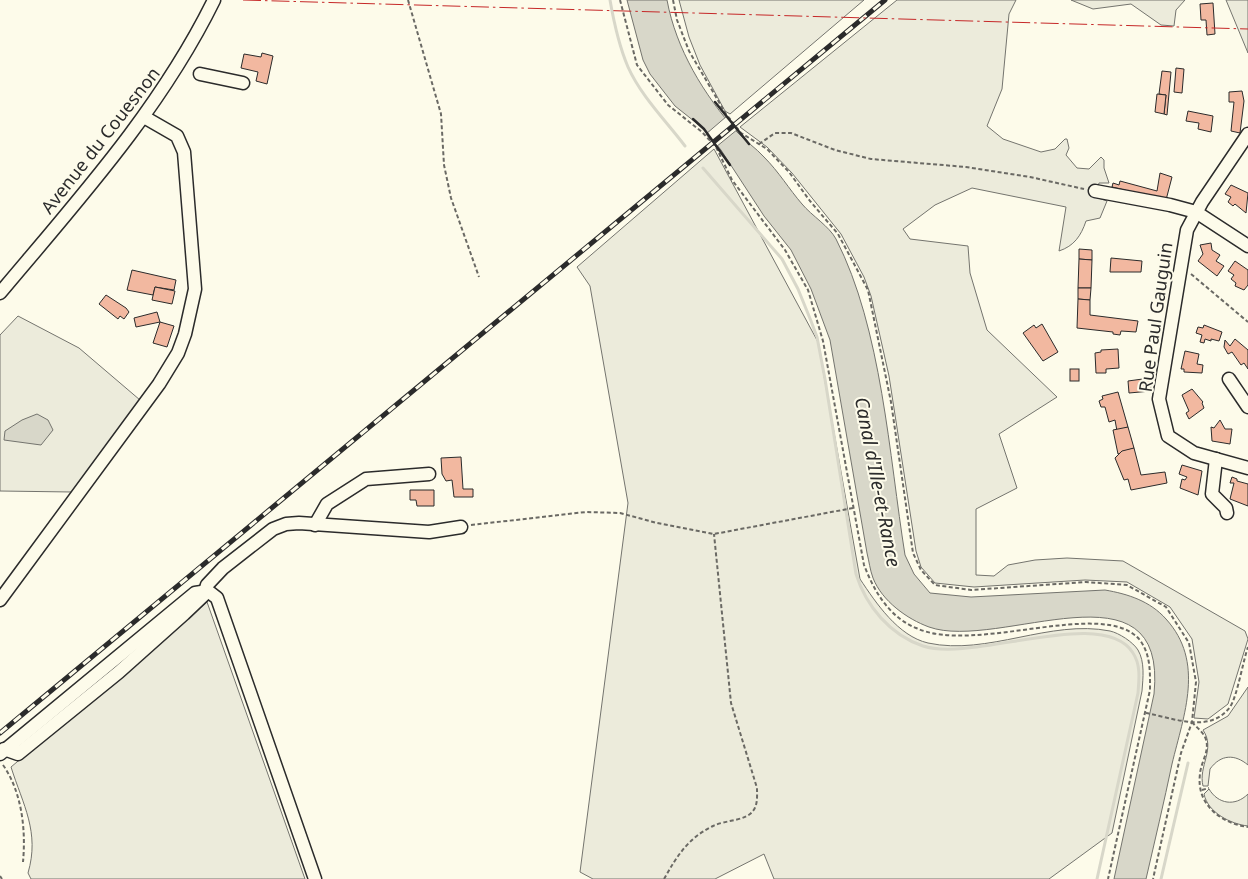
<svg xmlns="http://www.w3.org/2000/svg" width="1248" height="879" viewBox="0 0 1248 879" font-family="'Noto Sans',sans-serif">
	<rect width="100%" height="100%" fill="#fdfbea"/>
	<!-- green -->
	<g fill="#ecebdb" stroke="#74746e">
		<path d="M679,0h185l-134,114 -5,-3 -25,-46 -11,-28z"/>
		<path d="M897,0h119l-7,14 -7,75 -15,37 16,13 38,13 14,-3 10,-10h2l2,9 -3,7 11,13 12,1 12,-12 3,3v8l5,15h-10l-4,14 12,4 -7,17 -14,3c-5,15 -12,25 -27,30l7,-44 -94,-19 -37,17 -32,24 7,10 58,7 2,27 17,57 70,67 -58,37 18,54 -41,21v66l18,1 14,-11 27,-5 32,-2 56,3 122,70 3,8 -20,65 -20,15 -14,-1 5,-36 -7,-43 -22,-32 -43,-25 -42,-2 -111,7 -39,-4 -14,-16 -5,-16 -27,-175 -18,-80 -7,-19 -23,-43 -49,-61 -25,-26 -27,-20z"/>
		<path d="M1071,0h114l-9,10 -2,16 -13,-1 -30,-21 -38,5z"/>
		<path d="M1226,0h22v53z"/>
		<path d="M714,149l104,193 42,237c16,24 38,57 68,64 60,13 122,-24 182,-12 9,2 23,11 28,19 7,12 5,28 4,41l-30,142 -63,46h-275l-10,-25 -49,25h-122l-13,-7 48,-369 -38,-217 -13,-19z"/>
		<path d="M18,316l61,32 61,52 -68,92 -72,-1v-156z"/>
		<path d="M207,602l98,277h-274l-3,-6c12,-41 -5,-68 -17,-106z"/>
		<path d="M1248,687v78c-13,-11 -27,-11 -38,4l-2,17h-5c-5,-20 13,-37 0,-56l25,-14z"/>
		<path d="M1209,789c9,15 26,18 39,5v32c-17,-2 -40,-13 -44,-32z"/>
	</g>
	<!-- water -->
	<g fill="#d8d7c9" stroke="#74746e">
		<path d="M627,0h40c9,49 37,95 70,132 8,9 19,16 27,25 15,15 25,32 38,47 10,12 27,22 34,35 46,90 53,216 69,316l9,19 16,19 41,4 134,-7c23,4 45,11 61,29 39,43 18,95 6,145 -8,38 -17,76 -26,115h-32l40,-185c14,-139 -155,-42 -225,-67 -22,-8 -47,-26 -56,-49 -3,-8 -4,-17 -6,-25l-37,-213 -19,-51 -20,-39 -27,-34 -43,-66 -17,-21 -29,-23 -25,-32 -7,-14z"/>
		<path d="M37,414l11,6 5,10 -12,15 -37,-5 1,-9 17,-11z"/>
	</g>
	<!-- pier -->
	<path fill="#fdfbea" stroke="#74746e" d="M727,116l11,13 -22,18 -10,-13z"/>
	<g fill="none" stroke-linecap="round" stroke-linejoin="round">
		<!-- stream -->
		<g stroke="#d8d7c9" stroke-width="3">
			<path d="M610,0c4,23 9,46 18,67 13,29 38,54 57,79"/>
			<path d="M703,168l79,91 16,30 13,32 6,16 8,42 31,195c10,32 34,61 67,72 51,17 180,-41 210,7 8,12 6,27 5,40l-41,186"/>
			<path d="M1161,879l27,-116"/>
		</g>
	</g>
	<!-- building -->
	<g fill="#f2b8a0" stroke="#2b2b2b">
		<path d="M1213,3l2,31 -8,1 -1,-15h-5l-1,-16z"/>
		<path d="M262,53l11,3 -6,28 -11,-3 2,-9 -17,-4 3,-14 17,3z"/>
		<path d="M1176,68l8,1 -2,24 -8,-1z"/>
		<path d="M1162,71l9,1 -4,43 -3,-1 2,-19 -7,-1z"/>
		<path d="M1242,91l2,10 -4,32 -9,-2 3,-29h-5v-10z"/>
		<path d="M1157,94l9,1 -2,19 -9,-2z"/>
		<path d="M1188,111l25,5 -2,16 -13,-3 1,-6 -13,-2z"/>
		<path d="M1160,173l12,4 -6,23 -54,-13 1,-4 6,2 1,-4 37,10z"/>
		<path d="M1231,185l17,8 -2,20 -11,-9 -2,2 -5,-4 3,-5 -6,-3z"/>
		<path d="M1211,243l1,7 8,5 -4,6 8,5 -7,10 -19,-15 5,-7 -3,-9z"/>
		<path d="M1079,249l13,1v10l-13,-1z"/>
		<path d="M1111,258l31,3 -1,11h-31z"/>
		<path d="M1079,259l13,1 -1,28h-13z"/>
		<path d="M1235,261l13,9v15l-4,5 -9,-4 1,-3 -5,-4 3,-4 -6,-4z"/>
		<path d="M132,270l44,10 -2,10 -19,-3 -2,8 -26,-5z"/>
		<path d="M155,287l20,4 -3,13 -20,-4z"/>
		<path d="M1078,288h13l-1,12 -12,-1z"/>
		<path d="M106,295l20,13 3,4 -5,7 -4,-3 -2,3 -19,-15z"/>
		<path d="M1078,299l12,1v15l48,6 -2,11 -15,-1 -1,4 -7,-1v-2l-36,-4z"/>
		<path d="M157,312l3,10 -24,5 -2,-9z"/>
		<path d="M160,322l14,4 -7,21 -14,-4z"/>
		<path d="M1042,324l16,28 -15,9 -20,-28 11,-8 2,3z"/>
		<path d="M1204,325l18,7 -3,9 -8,-2v2l-6,-2 -1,4 -4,-1 2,-7 -6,-2 2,-6 5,1z"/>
		<path d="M1235,339l13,11v19l-4,-6 -3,2 -9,-13 -4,2 -4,-7 1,-7 5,6z"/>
		<path d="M1118,349l1,19 -13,1v4h-10l-1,-20 6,-1v-2z"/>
		<path d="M1185,351l14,3 -2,10 6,1 -1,8 -18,-1v-3h-3z"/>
		<rect x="1070" y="369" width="9" height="12"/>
		<path d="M1150,378l1,13 -22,2 -1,-12z"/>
		<path d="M1192,389l11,13 -1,1 2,5 -15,11 -3,-6 3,-2 -7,-16z"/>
		<path d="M1118,392l10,35 -11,4 -2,-11 -6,2 -4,-15h-4l-2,-6 4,-2 -1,-3z"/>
		<path d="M1220,420l5,9h7l-2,15 -18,-3 -1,-14 3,1z"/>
		<path d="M1128,427l6,21 -16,6 -5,-24z"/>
		<path d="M1134,448l7,27 24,-3 2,11 -36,7 -3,-11 -4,1 -9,-22 7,-7z"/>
		<path d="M461,457l2,32h10v8h-19l-2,-17 -6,1 -4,-7 -1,-16z"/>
		<path d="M1182,465l20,6 -4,24 -18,-7 2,-9 3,1 2,-3 -8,-3z"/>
		<path d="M1232,477l5,2v2l11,3v22l-18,-7 4,-16h-4z"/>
		<path d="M410,490h24v16h-17l-1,-6h-6z"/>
	</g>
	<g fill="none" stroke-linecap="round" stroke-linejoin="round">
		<!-- minor casing -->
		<g stroke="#2b2b2b" stroke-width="15">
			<g id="minor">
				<path d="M200,74l43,9"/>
				<path d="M1248,134l-46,68 -15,28 -28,169 9,37 26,17 54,15"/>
				<path d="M1095,191l75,14 26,7 52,34"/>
				<path d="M0,293c78,-93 160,-183 214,-293"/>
				<path d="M1229,379l19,28"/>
				<path d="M1216,459l-4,35 14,14 1,5"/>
				<path d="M315,525l12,-21 39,-25 63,-5"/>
				<path d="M0,600l159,-216 19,-31 7,-19 10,-45 -11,-137 -7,-16 -33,-19"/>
				<path d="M4,749l14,5 101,-82 65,-58 20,-19 3,-10 16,-17 50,-39 13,-5 13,-1 130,9 32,-5"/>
				<path d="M0,754l195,-161 13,-2 9,7 98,281"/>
			</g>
		</g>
		<!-- path -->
		<g stroke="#6a6964" stroke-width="2" stroke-dasharray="4 2.5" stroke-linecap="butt">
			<path d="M408,0l33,114 3,51 7,33 28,79"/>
			<path d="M620,0l17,65 31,40 34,27 14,15 16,33 53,70 23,40 15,51 41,224c10,26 25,52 52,63 59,27 186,-30 223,11 12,15 11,33 11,51l-42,189"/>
			<path d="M673,0l4,20 12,31 37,63 15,19 26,16 22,23 21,29 28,33 30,56 23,112 22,151 8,17 14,15 36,5 115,-8 41,3 39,22 23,36 7,39 -4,40 -11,31 -28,126"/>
			<path d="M759,144l16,-11h16l44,17 36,9 95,8 64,10 54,12"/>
			<path d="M1191,274l57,48"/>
			<path d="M471,525l115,-13 34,1 37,10 57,11 139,-26"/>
			<path d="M1146,713c27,5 64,21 84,-6 7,-10 13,-46 18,-60"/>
			<path d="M1192,722c4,5 10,9 13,15 6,13 -4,24 -5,37 -4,30 20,49 48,53"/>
			<path d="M3,765c19,27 23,65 20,97"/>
			<path d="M1202,790l7,-2"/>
			<path d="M0,876l2,3"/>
			<path d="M664,879c13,-23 24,-41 49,-53 12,-6 33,-5 40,-15 5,-6 4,-16 4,-23l-26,-85 -17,-169"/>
		</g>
		<!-- minor -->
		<use href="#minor" stroke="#fdfbea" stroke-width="12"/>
		<!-- rail casing -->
		<g stroke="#2b2b2b" stroke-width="5">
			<path id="rail" d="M0,733l885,-733"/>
		</g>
		<!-- rail -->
		<use href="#rail" stroke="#fdfbea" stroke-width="3" stroke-dasharray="9" stroke-linecap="butt"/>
		<!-- wall -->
		<g stroke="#2b2b2b" stroke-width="2.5">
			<path d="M715,102l34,42"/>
			<path d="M693,119l11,10 26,36"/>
		</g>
		<!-- power -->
		<path stroke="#c62828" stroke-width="1" stroke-dasharray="18 4 2.5 4" stroke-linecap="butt" d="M243,0l1005,29"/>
	</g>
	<g text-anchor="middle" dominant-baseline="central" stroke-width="4" stroke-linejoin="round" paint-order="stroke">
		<!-- street labels -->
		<g font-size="18" fill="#2b2b2b" stroke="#fdfbea">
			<text transform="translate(100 140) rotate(-52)">Avenue du Couesnon</text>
			<text transform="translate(1155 317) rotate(-82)">Rue Paul Gauguin</text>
		</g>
		<!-- water labels -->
		<g font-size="19" font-style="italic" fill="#2b2b2b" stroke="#fdfbea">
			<text transform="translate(878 482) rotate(79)">Canal d'Ille-et-Rance</text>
		</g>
	</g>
</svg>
